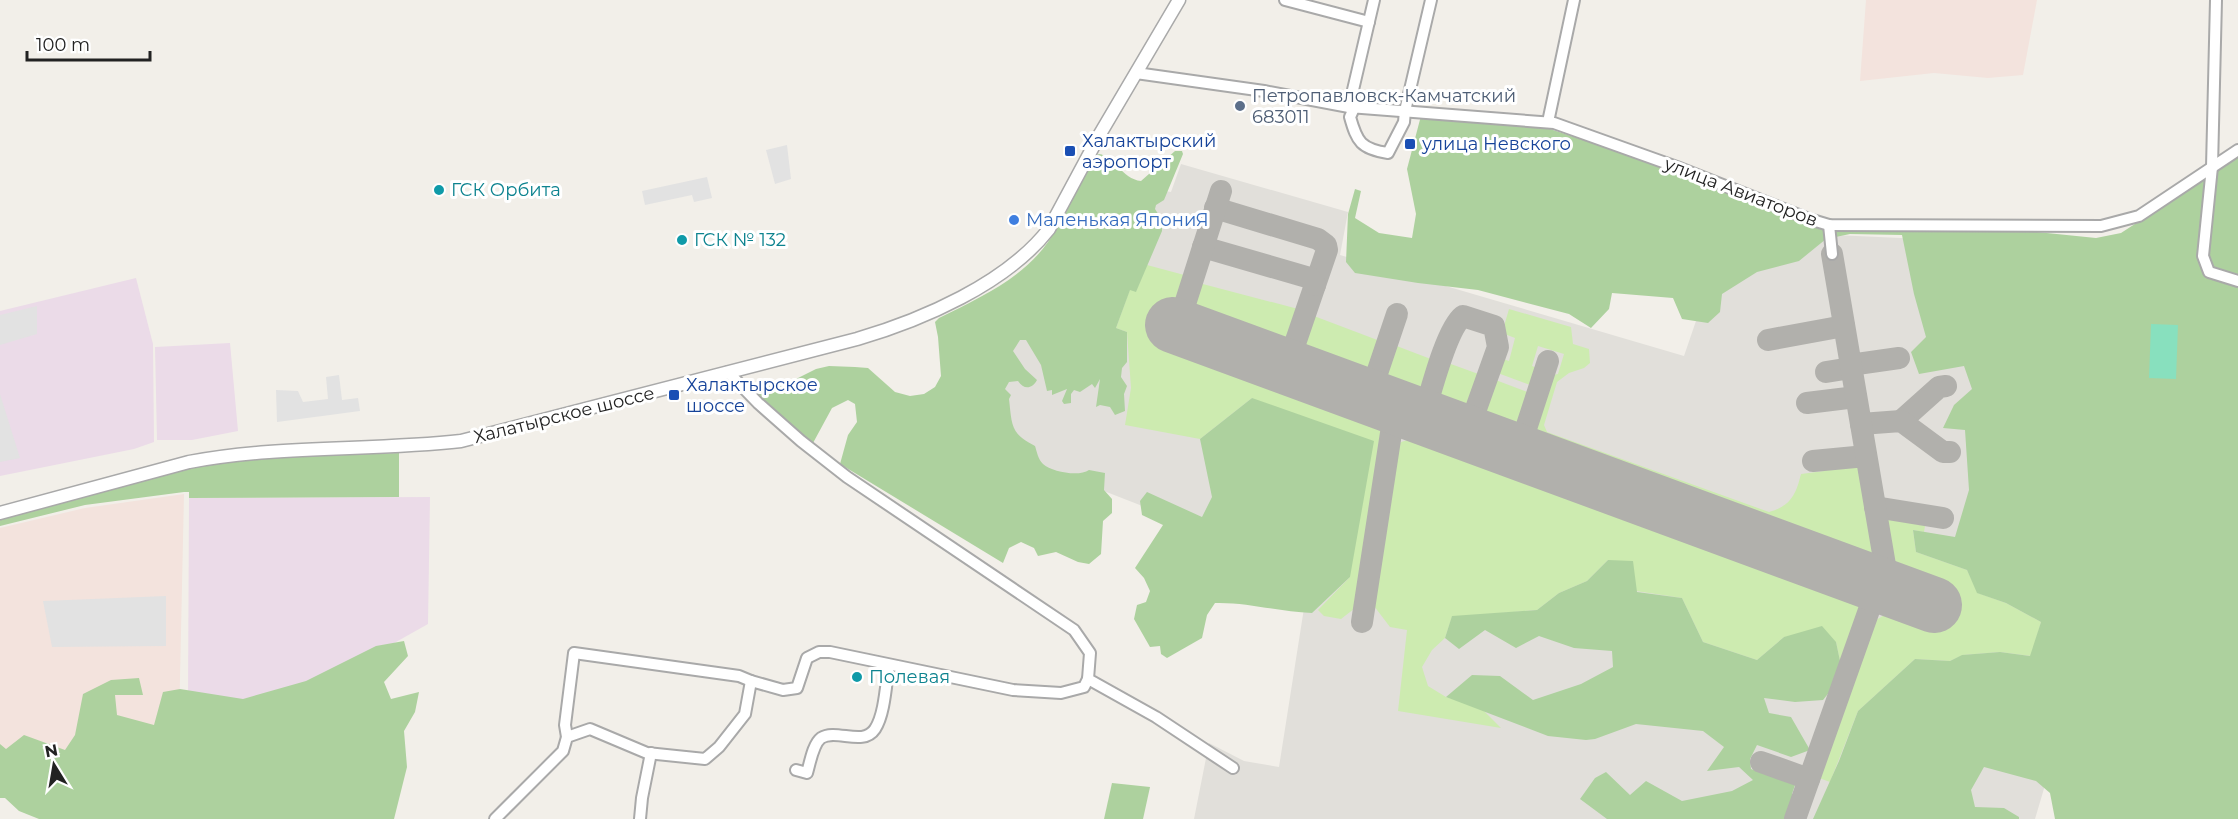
<svg xmlns="http://www.w3.org/2000/svg" width="2238" height="819" viewBox="0 0 2238 819" font-family="Montserrat,sans-serif">
	<rect width="100%" height="100%" fill="#f2efe9"/>
	<!-- industrial -->
	<g fill="#ebdbe8">
		<path d="M136,278l17,66 1,98 -20,7 -134,27v-165z"/>
		<path d="M230,343l8,88 -46,9h-35l-2,-93z"/>
		<path d="M430,497l-2,127 -137,77 -103,-1 1,-202z"/>
	</g>
	<!-- military -->
	<g fill="#f3e3dd">
		<path d="M1866,0h171l-14,75 -35,3 -54,-5 -74,8z"/>
		<path d="M184,494l-5,230 -107,45 -72,-15v-226l85,-20z"/>
	</g>
	<!-- airport -->
	<path fill="#e1dfda" d="M1181,164l167,48 -8,43 344,101 51,-149 77,27 111,5 174,370 -62,210h-841l15,-76 35,18 35,6 34,-216 -91,-14 -262,-102 84,-177 101,-70 26,4z"/>
	<!-- grass -->
	<g fill="#cdebb0">
		<path d="M1147,265l41,11 -21,66 213,79 6,16 -27,168 -18,14 -17,-3 -6,-6 32,-33 -98,-179 -52,41 -75,-14 6,-37 -4,-56 -11,-4 14,-39 6,2z"/>
		<path d="M1199,283l103,27 -13,37 -100,-37z"/>
		<path d="M1509,309l62,18 2,17 16,5 1,14 -6,5 -15,5 -12,9 -13,43 3,7 222,80c22,-6 27,-18 32,-38l23,-3 10,-6 23,-2 8,7 4,29 -5,5 1,9 6,7 5,31 -5,9 -342,-124 17,-56 3,-4 9,-2 6,-20 -26,-8 -6,20 8,3 -7,17 -38,-14 5,-14 9,3 6,-23 -13,-5z"/>
		<path d="M1314,316l66,25 -13,35 -66,-24z"/>
		<path d="M1394,345l42,16 -13,35 -42,-15z"/>
		<path d="M1448,363l36,13 -15,38 -35,-13z"/>
		<path d="M1493,379l40,15 -14,39 -41,-16z"/>
		<path d="M1418,437l432,158 11,15 -21,51 -4,-19 -52,-5 -27,23 -54,-18 -21,-44 -46,-7 -28,-31 -21,21 -28,12 -22,17 -85,7 -7,21 -13,12 -10,17 6,19 18,11 35,11 20,20 -103,-17 9,-81 -17,-3 -16,-21 21,-156 6,-8z"/>
		<path d="M1888,513l38,7 -2,12 -11,-2 3,22 51,18 11,23 28,10 35,19 -10,34 -31,-4 -37,3 -13,6 -35,-2 -57,52 -28,71 -11,-4 57,-158 15,-9 40,12 13,-35 -53,-20 -9,-47z"/>
	</g>
	<!-- forest -->
	<g fill="#add19e">
		<path d="M1422,112l125,16 72,24 200,76 198,2 79,8 25,-5 117,-76v662h-183l-5,-26 -14,-12 -52,-14 -13,23 4,17 29,1 15,9v2h-206l26,-58 19,-50 57,-52 35,2 12,-6 38,-3 30,4 11,-34 -35,-19 -29,-10 -10,-23 -51,-18 -3,-22 42,7 14,-47 -4,-60 -22,-2 11,-23 18,-16 -8,-23 -45,8 -8,-22 15,-15 -12,-43 -12,-59 -52,-1 -24,5 -27,22 -42,11 -35,22 -2,18 -12,11 -26,-4 -9,-21 -61,-5 -3,16 -18,19 -22,-14 -91,-24 -60,-7 -63,-10 -9,-11 2,-48 7,-25 6,2 -6,27 24,15 33,5 4,-24 -9,-45z"/>
		<path d="M1175,151h7l1,3 -19,46 -8,5 -1,4 7,11v11l-26,61 -6,-2 -14,38 11,4v30l-5,6 -1,9 6,9 -3,8 1,17 -10,4 -5,-8 -10,-2 -4,2 4,-28 -5,9 -3,-4 -12,8 -6,-2 -3,4v9l-7,1 -2,-3 5,-12 -15,6v-5l-5,1 -6,-26 -15,-25h-6l-7,11 12,18 12,11c-5,9 -13,10 -19,1l-9,1 -4,7 6,6 -2,4c3,25 1,35 26,47 2,6 3,13 8,18 9,8 36,13 46,6l16,3 -1,17 8,9v14l-9,8 -2,33 -12,10 -11,-2 -22,-10 -18,4 -4,-8 -13,-6 -12,6 -6,15 -163,-99 8,-29 9,-13 -2,-18 -7,-4 -16,8 -19,35 -46,-38 -13,-15v-5l4,-3 15,5 9,-1 34,-17 13,-3 26,1 13,1 27,24 15,4 14,-2 11,-7 6,-11 -3,-39 -3,-15 4,-4c40,-20 83,-39 109,-76 19,-26 30,-58 47,-86l4,-2c15,2 23,25 42,27z"/>
		<path d="M1252,398l122,43 -24,136 -38,36c-33,-1 -64,-11 -97,-10l-8,12 -5,23 -35,20 -6,-4 -1,-8 -10,1 -16,-28 3,-14 9,-3 4,-11 -6,-13 -9,-10 28,-43 -21,-10 -2,-14 7,-9 55,25 10,-20 -12,-58z"/>
		<path d="M399,453v44l-210,1v-6h-5l-99,13 -85,21v-9l188,-49 65,-11z"/>
		<path d="M1608,560l25,1 4,31 45,6 21,44 54,18 27,-23 38,-11 14,16 7,33 -20,25 -28,2 -31,-4 5,15 22,4 19,33 -19,7 -34,-12 -7,14 1,10 14,5h18l13,8 -4,12 4,6 -6,19h-183l-27,-20 15,-21 11,-6 24,23 16,-14 36,20 50,-10 21,-11 -14,-13 -32,4 17,-24 -21,-16 -67,-7 -41,15 -9,1 -38,-4 -102,-39 26,-22 28,1 33,24 48,-16 32,-17 -1,-16 -38,-3 -35,-12 -23,12 -31,-18 -26,19 -14,-11 7,-22 85,-6 22,-17 28,-12z"/>
		<path d="M404,641l4,15 -24,26 7,17 28,-7 -4,20 -11,19 3,36 -13,52h-355l-20,-8 -14,-13h-5v-54l6,5 18,-14 41,15 10,-15 8,-41 28,-14 28,-2 4,17h-28l2,20 37,10 9,-33 17,-3 63,10 63,-18 70,-35z"/>
		<path d="M1112,783l38,4 -7,32h-39z"/>
	</g>
	<!-- pitch -->
	<path fill="#88e0be" d="M2151,324l27,1 -2,54 -27,-1z"/>
	<!-- parking -->
	<g fill="#e2e2e2">
		<path d="M787,145l4,34 -16,5 -9,-34z"/>
		<path d="M707,177l5,21 -18,4 -2,-7 -47,10 -3,-14z"/>
		<path d="M37,306v28l-37,11v-30z"/>
		<path d="M339,375l3,25 16,-2 2,13 -83,11 -1,-32 22,1 5,11 25,-3 -2,-22z"/>
		<path d="M0,394l20,64 -20,4z"/>
		<path d="M166,596v50l-114,1 -9,-46z"/>
	</g>
	<g fill="none" stroke-linecap="round" stroke-linejoin="round">
		<!-- taxiway -->
		<g stroke="#b1b0ac" stroke-width="22">
			<path d="M1215,208l103,31 8,6 1,5 -40,117"/>
			<path d="M1203,247l107,31 5,7"/>
			<path d="M1178,326l43,-135"/>
			<path d="M1768,340l76,-14"/>
			<path d="M1850,365l49,-7"/>
			<path d="M1826,372l25,-4"/>
			<path d="M1369,397l28,-83"/>
			<path d="M1807,403l49,-6"/>
			<path d="M1423,418c7,-23 23,-89 40,-102l31,10 4,21 -31,87"/>
			<path d="M1901,421l38,-34 7,-1"/>
			<path d="M1861,424l40,-3 42,31h7"/>
			<path d="M1518,453l30,-92"/>
			<path d="M1813,461l53,-5"/>
			<path d="M1875,507l68,11"/>
			<path d="M1362,622l33,-215"/>
			<path d="M1761,762l48,17"/>
			<path d="M1795,819l90,-254 -53,-311"/>
		</g>
		<!-- runway -->
		<path stroke="#b1b0ac" stroke-width="56" d="M1173,325l761,280"/>
		<!-- minor casing -->
		<g stroke="#a9a9a9" stroke-width="14">
			<g id="minor">
				<path d="M1285,0l84,22"/>
				<path d="M2216,0l-4,167 -9,89 6,16 29,9"/>
				<path d="M1136,73l128,18 85,16 205,16 123,44 132,52 20,6 272,1 38,-10 99,-66"/>
				<path d="M1355,106l-5,11c7,25 11,32 38,36l16,-31 1,-11 26,-111"/>
				<path d="M1349,107l25,-107"/>
				<path d="M1548,122l26,-122"/>
				<path d="M1829,225l3,29"/>
				<path d="M728,372l30,31 43,38 46,36 227,153 16,23 -2,26 68,38 77,51"/>
				<path d="M567,737l-2,-12 9,-72 165,23 12,5"/>
				<path d="M796,770l11,3c3,-10 6,-29 14,-35 15,-10 42,9 54,-9 10,-15 11,-47 14,-64"/>
				<path d="M495,819l68,-68 4,-14 23,-8 57,24 58,6 14,-12 26,-33 6,-33 32,9 14,-2 10,-30 12,-6h11l183,38 48,3 23,-6 4,-8"/>
				<path d="M640,819l2,-21 9,-45"/>
			</g>
		</g>
		<!-- tertiary casing -->
		<g stroke="#a9a9a9" stroke-width="15">
			<path id="tertiary" d="M0,513l189,-51c89,-17 182,-11 272,-21l396,-102c65,-19 149,-55 192,-110l51,-95 79,-134"/>
		</g>
		<!-- minor -->
		<use href="#minor" stroke="#fff" stroke-width="10"/>
		<!-- tertiary -->
		<use href="#tertiary" stroke="#fff" stroke-width="12"/>
	</g>
	<!-- markers -->
	<circle fill="#5c6f8a" stroke="#fff" stroke-width="2" cx="1240" cy="106" r="6"/>
	<g fill="#1a4fb4" stroke="#fff" stroke-width="2">
		<rect x="1404" y="138" width="12" height="12" rx="3"/>
		<rect x="1064" y="145" width="12" height="12" rx="3"/>
		<rect x="668" y="389" width="12" height="12" rx="3"/>
	</g>
	<g fill="#0f9aa8" stroke="#fff" stroke-width="2">
		<circle cx="439" cy="190" r="6"/>
		<circle cx="682" cy="240" r="6"/>
		<circle cx="857" cy="677" r="6"/>
	</g>
	<circle fill="#3f7fe0" stroke="#fff" stroke-width="2" cx="1014" cy="220" r="6"/>
	<g text-anchor="middle" dominant-baseline="central" stroke-width="6" stroke-linejoin="round" paint-order="stroke">
		<!-- service labels -->
		<g font-size="18" fill="#4e5e75" stroke="#fff" text-anchor="start">
			<text x="1252" y="96">Петропавловск-Камчатский<tspan x="1252" dy="21">683011</tspan></text>
		</g>
		<!-- transit labels -->
		<g font-size="18" fill="#164399" stroke="#fff" text-anchor="start">
			<text x="1082" y="141">Халактырский<tspan x="1082" dy="21">аэропорт</tspan></text>
			<text x="1422" y="144">улица Невского</text>
			<text x="686" y="385">Халактырское<tspan x="686" dy="21">шоссе</tspan></text>
		</g>
		<!-- culture labels -->
		<g font-size="18" fill="#0d838f" stroke="#fff" text-anchor="start">
			<text x="451" y="190">ГСК Орбита</text>
			<text x="694" y="240">ГСК № 132</text>
			<text x="869" y="677">Полевая</text>
		</g>
		<!-- street labels -->
		<g font-size="18" fill="#222" stroke="#fff">
			<text transform="translate(1741 192) rotate(21)">улица Авиаторов</text>
			<text transform="translate(564 415) rotate(-14)">Халатырское шоссе</text>
		</g>
		<!-- shop labels -->
		<g font-size="18" fill="#366cbe" stroke="#fff" text-anchor="start">
			<text x="1026" y="220">Маленькая ЯпониЯ</text>
		</g>
	</g>
	<!-- north arrow -->
	<g transform="translate(54 765) rotate(349)" stroke="#ffffff" stroke-width="4.5" paint-order="stroke">
	<path d="M0-4.5L10 22L0 15L-10 22Z" fill="#222222"/>
	<text y="-9" font-size="16" font-weight="bold" text-anchor="middle" fill="#222222">N</text>
	</g>
	<!-- scale -->
	<path d="M27 51v9h123v-9" fill="none" stroke="#222222" stroke-width="3"/>
	<text x="36" y="51" font-size="18" fill="#222222" stroke="#ffffff" stroke-width="4.5" paint-order="stroke">100 m</text>
</svg>
